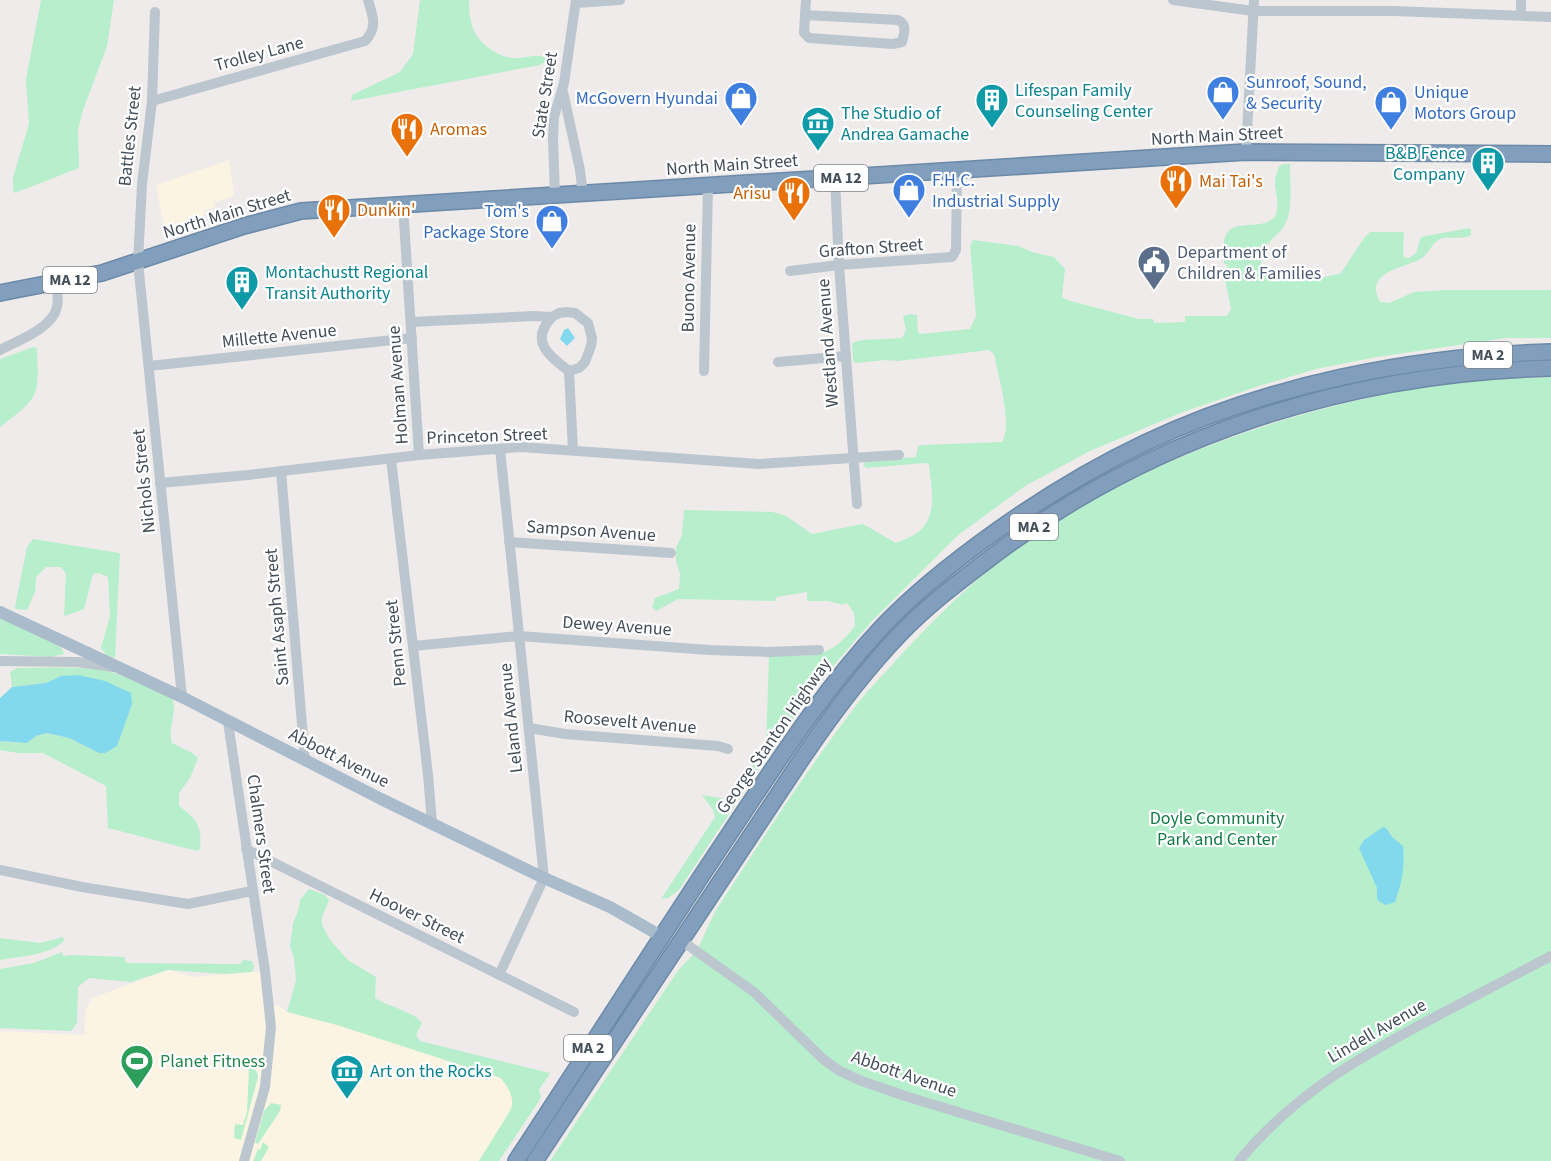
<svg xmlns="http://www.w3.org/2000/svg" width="1551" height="1161" viewBox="0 0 1551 1161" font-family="'Source Sans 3',sans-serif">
	<rect width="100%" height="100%" fill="#efebeb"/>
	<!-- commercial -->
	<g fill="#fcf4e2">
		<path d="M229,160l5,34 -4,4 -16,4 1,5 -11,4 -3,17 -35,10 -10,-53z"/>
		<path d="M168,970l26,7 71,-6 4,33 12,3 6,5 50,12 202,67 -48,70h-491v-130l84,4 2,-25 6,-12z"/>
	</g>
	<!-- green -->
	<g fill="#b7efcc">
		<path d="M41,0h73l-7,46 -24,64 -5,20 1,38 -64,25 -2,-3v-13l16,-53 -3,-45z"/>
		<path d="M420,0h49c0,10 1,24 6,33 7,13 28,27 43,25 13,-1 20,-5 32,1l-10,6 -189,36 1,-6 48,-23 13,-18z"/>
		<path d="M1283,164h7c0,17 2,37 -2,53 -6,22 -25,18 -27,50l3,2 36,5 7,5 14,-1 20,-5 23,-35 6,-6h34l-1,19 1,6 5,1 7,-5 5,-16 48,-9 2,2v5c-9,5 -19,1 -29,3 -9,3 -13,15 -20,20 -18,11 -59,13 -42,44l9,1 25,-11 32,-2h105v48h-45l-129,19 -61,12 -57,17 -76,26 -93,39 -65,35 -68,50 -86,86 -42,49 -47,63 -103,156 -11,8 -7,1 54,-82 -2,-7 -11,-15 25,4 39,-55 3,-88c42,-1 58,6 86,-30l-1,-13 -7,-10 -4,2 -15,-4h-21v-9l-30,5 -2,4 -97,-2 -22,12 -4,-4 3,-9 24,-9 1,-15 -4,-13v-13l6,-13 2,-25 89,2 13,4 26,18 51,-10 33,19c7,-3 15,-6 21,-10 22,-16 14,-46 12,-69l-4,-1 -59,5 -3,-4 5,-3 48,-4 2,-11 5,-1 79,-3c11,-18 -4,-67 -8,-88l-5,-4 -91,11 -13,-1 -29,3 -3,-2 -1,-18 10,-3 40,-2 4,-8 -3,-14 8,-2 6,1 1,17 2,2 50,-5 6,-13 -6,-70 3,-6 45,6 14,6 22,5 11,12 -3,28 5,3 72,19h14l1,4 31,-1v-6h42l4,-7 -6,-30 3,-1 -1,-14h-3c0,-7 -1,-16 0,-23 4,-26 39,-8 51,-25 6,-9 -1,-26 0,-37 1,-4 3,-9 4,-13z"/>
		<path d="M33,347l4,1c2,49 3,49 -37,79v-68z"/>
		<path d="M1551,377v784h-1001l127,-189c8,-10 19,-18 24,-30 6,-12 10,-24 17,-35 45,-69 90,-139 140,-204 10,-13 22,-25 34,-38 32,-36 66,-70 104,-101 116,-93 276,-150 421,-176 44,-8 89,-9 134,-11z"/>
		<path d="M33,539l87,14 -5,105 -8,-2 -6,-8 9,-32 -2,-39 -9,-4 -6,1 -9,35 -20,7 2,-42 -5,-7h-15l-10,10 -1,15 -8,18 -11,-1 -1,-3 12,-59z"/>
		<path d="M0,618l59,28 3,3 2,5 -14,3 -50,-3z"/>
		<path d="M17,668c28,0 57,-2 85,2 24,4 48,18 70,27 6,16 -5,31 0,46l20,10 6,5 -8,20 -11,15v13c19,14 23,21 21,43l-3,2 -89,-23 -2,-42 -63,-33h-25l-18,-3v-9l27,2 9,-7 11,-3 22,5 30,15 -38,-77 -15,7 -34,4 -2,-15z"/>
		<path d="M309,889l16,6 4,5 -7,17v8l8,15 18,20 28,17 -1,21c12,8 40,14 47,25l-6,12 4,6 130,32 -11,17 2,8 -42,63h-20l32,-52c4,-12 -3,-21 -10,-31l-164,-53 -50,-13 9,-32 -2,-21 -4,-13 3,-23 5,-12 2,-11z"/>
		<path d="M63,937l1,4c-17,15 -43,15 -64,19v-22l40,5z"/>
		<path d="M62,952l1,4 10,-1 51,2 3,6 113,1 3,-4 9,1 2,6 -2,5 -27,2 -57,-4 -37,12 -42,-4 -11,9 -1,36 -6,8 -71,-3v-59l34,-6z"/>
		<path d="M247,1067c5,-1 11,3 11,10l-17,63 -7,-2 1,-14 8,1 4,-13 2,-43z"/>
		<path d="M271,1103l10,2 -1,6 -22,33 -3,-1 9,-32z"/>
		<path d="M263,1142l6,5 -8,14h-8l5,-12 2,1z"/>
	</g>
	<!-- water -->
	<g fill="#82d8ed">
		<path d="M568,328l7,10 -8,8 -7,-7 4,-9z"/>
		<path d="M78,675l27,6 26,12 1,11 -15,42 -12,7h-6l-30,-15 -22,-5 -11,3 -9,7 -27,-2v-43l12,-11 34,-4 15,-7z"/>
		<path d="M1383,827l3,1 6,9 11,9c2,21 -1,37 -8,56l-9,3 -6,-3 -3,-3v-11l-18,-40 5,-8z"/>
	</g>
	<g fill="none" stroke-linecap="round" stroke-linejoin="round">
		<!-- highway casing -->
		<g stroke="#6c8aa8" stroke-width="18">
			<g id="highway">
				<path d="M0,293l102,-20 142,-47 57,-15 945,-59 305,2"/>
				<path d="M516,1161c72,-109 141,-219 214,-328 48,-72 93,-143 153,-207 33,-35 73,-66 112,-94 48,-34 97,-64 150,-89 124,-59 270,-87 406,-91"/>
				<path d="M535,1161l258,-389c33,-50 67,-97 109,-140 25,-26 54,-48 83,-70 163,-126 361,-189 566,-194"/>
			</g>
		</g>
		<!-- minor -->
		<g stroke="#bcc6cf" stroke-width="10">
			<path d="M1173,0l80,11h141l157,6"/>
			<path d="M576,3l44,-3"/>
			<path d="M155,12l-3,89 -10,83 -4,78 44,435"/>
			<path d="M805,15l-1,18 5,5 84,6 9,-2c2,-9 6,-17 -4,-22l-93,-5 1,-15"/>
			<path d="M1521,15v-15"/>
			<path d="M563,92l17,78 3,25"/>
			<path d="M152,101l213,-60c13,-14 8,-24 3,-41"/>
			<path d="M1246,152l8,-152"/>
			<path d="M835,178l4,87 18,239"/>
			<path d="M555,196l-2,-58 1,-21 10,-34 12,-83"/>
			<path d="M403,205l16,250"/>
			<path d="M790,271l49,-6 113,-8 4,-7 1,-80"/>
			<path d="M411,322l122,-6 19,1 7,-4 8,-1 8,1 13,10 4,15 -1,8 -6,16 -6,6 -10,3c-20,-15 -40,-30 -17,-54"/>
			<path d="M0,350c17,-9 53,-22 57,-43 2,-8 0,-16 -1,-24"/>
			<path d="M778,362l68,-6"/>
			<path d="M149,366l263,-28"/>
			<path d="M569,371l4,79"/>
			<path d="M704,371l4,-185"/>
			<path d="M391,459l37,316 4,48"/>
			<path d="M281,471l24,290"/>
			<path d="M160,483l88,-8 171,-20 102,-8 238,17 140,-9"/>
			<path d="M509,542l162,11"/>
			<path d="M413,646l106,-10 190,14 60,2 50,-2"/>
			<path d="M0,661l77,1 36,5"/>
			<path d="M228,722l37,249 6,56 -6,60 -21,74"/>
			<path d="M529,728l36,6 153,12 10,3"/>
			<path d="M246,849l328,163"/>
			<path d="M0,870l82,17 106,17 64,-13"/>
			<path d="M682,941l72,51 69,67 15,11 21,10 46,16 215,65"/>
			<path d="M499,975l45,-97 -44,-429"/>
			<path d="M1239,1161c56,-68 122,-105 198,-145 38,-20 76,-40 114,-60"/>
		</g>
		<!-- major -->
		<path stroke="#abc" stroke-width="12" d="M0,612l182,85 199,102 163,79 66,29 51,29"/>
		<!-- highway -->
		<use href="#highway" stroke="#819fbd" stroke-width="15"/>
	</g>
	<!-- icons -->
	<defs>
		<g id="shop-pin" transform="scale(1.725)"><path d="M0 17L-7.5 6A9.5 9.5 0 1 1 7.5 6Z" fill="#3f7fe0" stroke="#fff"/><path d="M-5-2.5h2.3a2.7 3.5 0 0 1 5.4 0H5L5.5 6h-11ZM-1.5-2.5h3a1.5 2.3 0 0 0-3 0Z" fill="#fff"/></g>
		<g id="building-pin" transform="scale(1.725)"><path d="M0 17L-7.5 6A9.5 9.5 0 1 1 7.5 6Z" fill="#0f9aa8" stroke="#fff"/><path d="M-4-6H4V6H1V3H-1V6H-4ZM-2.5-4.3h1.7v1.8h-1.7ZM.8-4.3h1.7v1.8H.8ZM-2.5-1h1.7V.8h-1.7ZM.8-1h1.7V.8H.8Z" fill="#fff"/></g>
		<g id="museum-pin" transform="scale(1.725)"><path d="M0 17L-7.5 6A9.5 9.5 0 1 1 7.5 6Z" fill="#0f9aa8" stroke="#fff"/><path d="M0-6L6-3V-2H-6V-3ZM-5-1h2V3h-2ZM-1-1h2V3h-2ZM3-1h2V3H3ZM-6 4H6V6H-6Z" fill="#fff"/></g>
		<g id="restaurant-pin" transform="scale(1.725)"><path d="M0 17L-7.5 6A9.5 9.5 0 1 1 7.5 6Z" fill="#e8710a" stroke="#fff"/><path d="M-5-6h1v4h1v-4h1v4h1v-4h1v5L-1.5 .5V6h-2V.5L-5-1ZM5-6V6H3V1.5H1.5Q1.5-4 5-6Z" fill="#fff"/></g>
		<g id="civic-pin" transform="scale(1.725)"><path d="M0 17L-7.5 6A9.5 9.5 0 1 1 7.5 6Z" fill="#5c6f8a" stroke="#fff"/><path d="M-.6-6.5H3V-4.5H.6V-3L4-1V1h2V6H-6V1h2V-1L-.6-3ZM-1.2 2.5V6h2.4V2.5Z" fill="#fff"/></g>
		<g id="stadium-pin" transform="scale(1.725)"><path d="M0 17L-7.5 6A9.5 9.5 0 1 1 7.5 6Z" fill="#2e9e5b" stroke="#fff"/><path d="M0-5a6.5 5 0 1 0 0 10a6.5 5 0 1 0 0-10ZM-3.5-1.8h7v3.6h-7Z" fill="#fff"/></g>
	</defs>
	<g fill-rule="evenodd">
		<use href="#shop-pin" x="1223" y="92"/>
		<use href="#shop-pin" x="741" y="98"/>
		<use href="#building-pin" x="992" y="100"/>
		<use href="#shop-pin" x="1391" y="102"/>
		<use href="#museum-pin" x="818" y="123"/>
		<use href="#restaurant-pin" x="407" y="129"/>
		<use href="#building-pin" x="1488" y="163"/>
		<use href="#restaurant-pin" x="1176" y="181"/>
		<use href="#shop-pin" x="909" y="190"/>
		<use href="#restaurant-pin" x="794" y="193"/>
		<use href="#restaurant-pin" x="334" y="210"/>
		<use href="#shop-pin" x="552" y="221"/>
		<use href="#civic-pin" x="1154" y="262"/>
		<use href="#building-pin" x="242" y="282"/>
		<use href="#stadium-pin" x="137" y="1061"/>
		<use href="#museum-pin" x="347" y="1071"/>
	</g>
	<g text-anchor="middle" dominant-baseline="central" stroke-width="4.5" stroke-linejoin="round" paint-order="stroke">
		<!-- shield labels -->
		<g fill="#fff" stroke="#7c848b" stroke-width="1.5">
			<rect x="814" y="165" width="54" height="26" rx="4.5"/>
			<rect x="43" y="267" width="54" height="26" rx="4.5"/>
			<rect x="1464" y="342" width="48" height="26" rx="4.5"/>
			<rect x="1010" y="514" width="48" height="26" rx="4.5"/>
			<rect x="564" y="1035" width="48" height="26" rx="4.5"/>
		</g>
		<g font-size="16" font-weight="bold" fill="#444f59">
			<text x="841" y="178">MA 12</text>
			<text x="70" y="280">MA 12</text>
			<text x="1488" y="355">MA 2</text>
			<text x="1034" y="527">MA 2</text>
			<text x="588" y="1048">MA 2</text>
		</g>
		<!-- street labels -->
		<g font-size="18" fill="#444f59" stroke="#fff">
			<text transform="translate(259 54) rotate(-15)">Trolley Lane</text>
			<text transform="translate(545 95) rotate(-81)">State Street</text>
			<text transform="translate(130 136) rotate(-84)">Battles Street</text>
			<text transform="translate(1217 136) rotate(-3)">North Main Street</text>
			<text transform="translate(732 165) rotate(-4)">North Main Street</text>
			<text transform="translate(227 214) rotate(-17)">North Main Street</text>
			<text transform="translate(871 248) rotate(-4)">Grafton Street</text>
			<text transform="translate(689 278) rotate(-89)">Buono Avenue</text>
			<text transform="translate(279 336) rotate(-6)">Millette Avenue</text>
			<text transform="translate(828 343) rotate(-94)">Westland Avenue</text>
			<text transform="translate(398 385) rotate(-94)">Holman Avenue</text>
			<text transform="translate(487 436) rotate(-2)">Princeton Street</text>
			<text transform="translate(144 481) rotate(-96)">Nichols Street</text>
			<text transform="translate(591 531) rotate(4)">Sampson Avenue</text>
			<text transform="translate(277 617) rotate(-95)">Saint Asaph Street</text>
			<text transform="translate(617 626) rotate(4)">Dewey Avenue</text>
			<text transform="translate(396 643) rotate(-96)">Penn Street</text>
			<text transform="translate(511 718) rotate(-96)">Leland Avenue</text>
			<text transform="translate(630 722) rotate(5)">Roosevelt Avenue</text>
			<text transform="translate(774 736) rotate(-55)">George Stanton Highway</text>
			<text transform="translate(339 758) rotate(27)">Abbott Avenue</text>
			<text transform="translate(261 834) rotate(82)">Chalmers Street</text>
			<text transform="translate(417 916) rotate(26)">Hoover Street</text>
			<text transform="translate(1377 1031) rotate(-30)">Lindell Avenue</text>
			<text transform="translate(904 1074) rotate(19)">Abbott Avenue</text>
		</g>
		<!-- shop labels -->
		<g font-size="18" fill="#366cbe" stroke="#fff" text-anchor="start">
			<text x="1246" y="82">Sunroof, Sound,<tspan x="1246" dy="21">&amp; Security</tspan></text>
			<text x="1414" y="92">Unique<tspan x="1414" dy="21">Motors Group</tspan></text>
			<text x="718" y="98" text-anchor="end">McGovern Hyundai</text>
			<text x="932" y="180">F.H.C.<tspan x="932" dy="21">Industrial Supply</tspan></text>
			<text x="529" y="211" text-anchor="end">Tom's<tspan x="529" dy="21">Package Store</tspan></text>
		</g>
		<!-- culture labels -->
		<g font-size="18" fill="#0d838f" stroke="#fff" text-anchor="start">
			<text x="1015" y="90">Lifespan Family<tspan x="1015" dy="21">Counseling Center</tspan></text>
			<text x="841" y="113">The Studio of<tspan x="841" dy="21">Andrea Gamache</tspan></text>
			<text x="1465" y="153" text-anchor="end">B&amp;B Fence<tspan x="1465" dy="21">Company</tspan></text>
			<text x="265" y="272">Montachustt Regional<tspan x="265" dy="21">Transit Authority</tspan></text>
			<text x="370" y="1071">Art on the Rocks</text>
		</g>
		<!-- food labels -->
		<g font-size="18" fill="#c56008" stroke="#fff" text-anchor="start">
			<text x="430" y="129">Aromas</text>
			<text x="1199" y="181">Mai Tai's</text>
			<text x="771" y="193" text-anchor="end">Arisu</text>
			<text x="357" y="210">Dunkin'</text>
		</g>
		<!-- service labels -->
		<g font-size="18" fill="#4e5e75" stroke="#fff" text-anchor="start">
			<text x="1177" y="252">Department of<tspan x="1177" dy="21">Children &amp; Families</tspan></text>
		</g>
		<!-- park labels -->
		<g font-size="18" fill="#147b46" stroke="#fff">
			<text x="1217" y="818">Doyle Community<tspan x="1217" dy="21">Park and Center</tspan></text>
		</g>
		<!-- leisure labels -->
		<g font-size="18" fill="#27864d" stroke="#fff" text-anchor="start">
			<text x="160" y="1061">Planet Fitness</text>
		</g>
	</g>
</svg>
